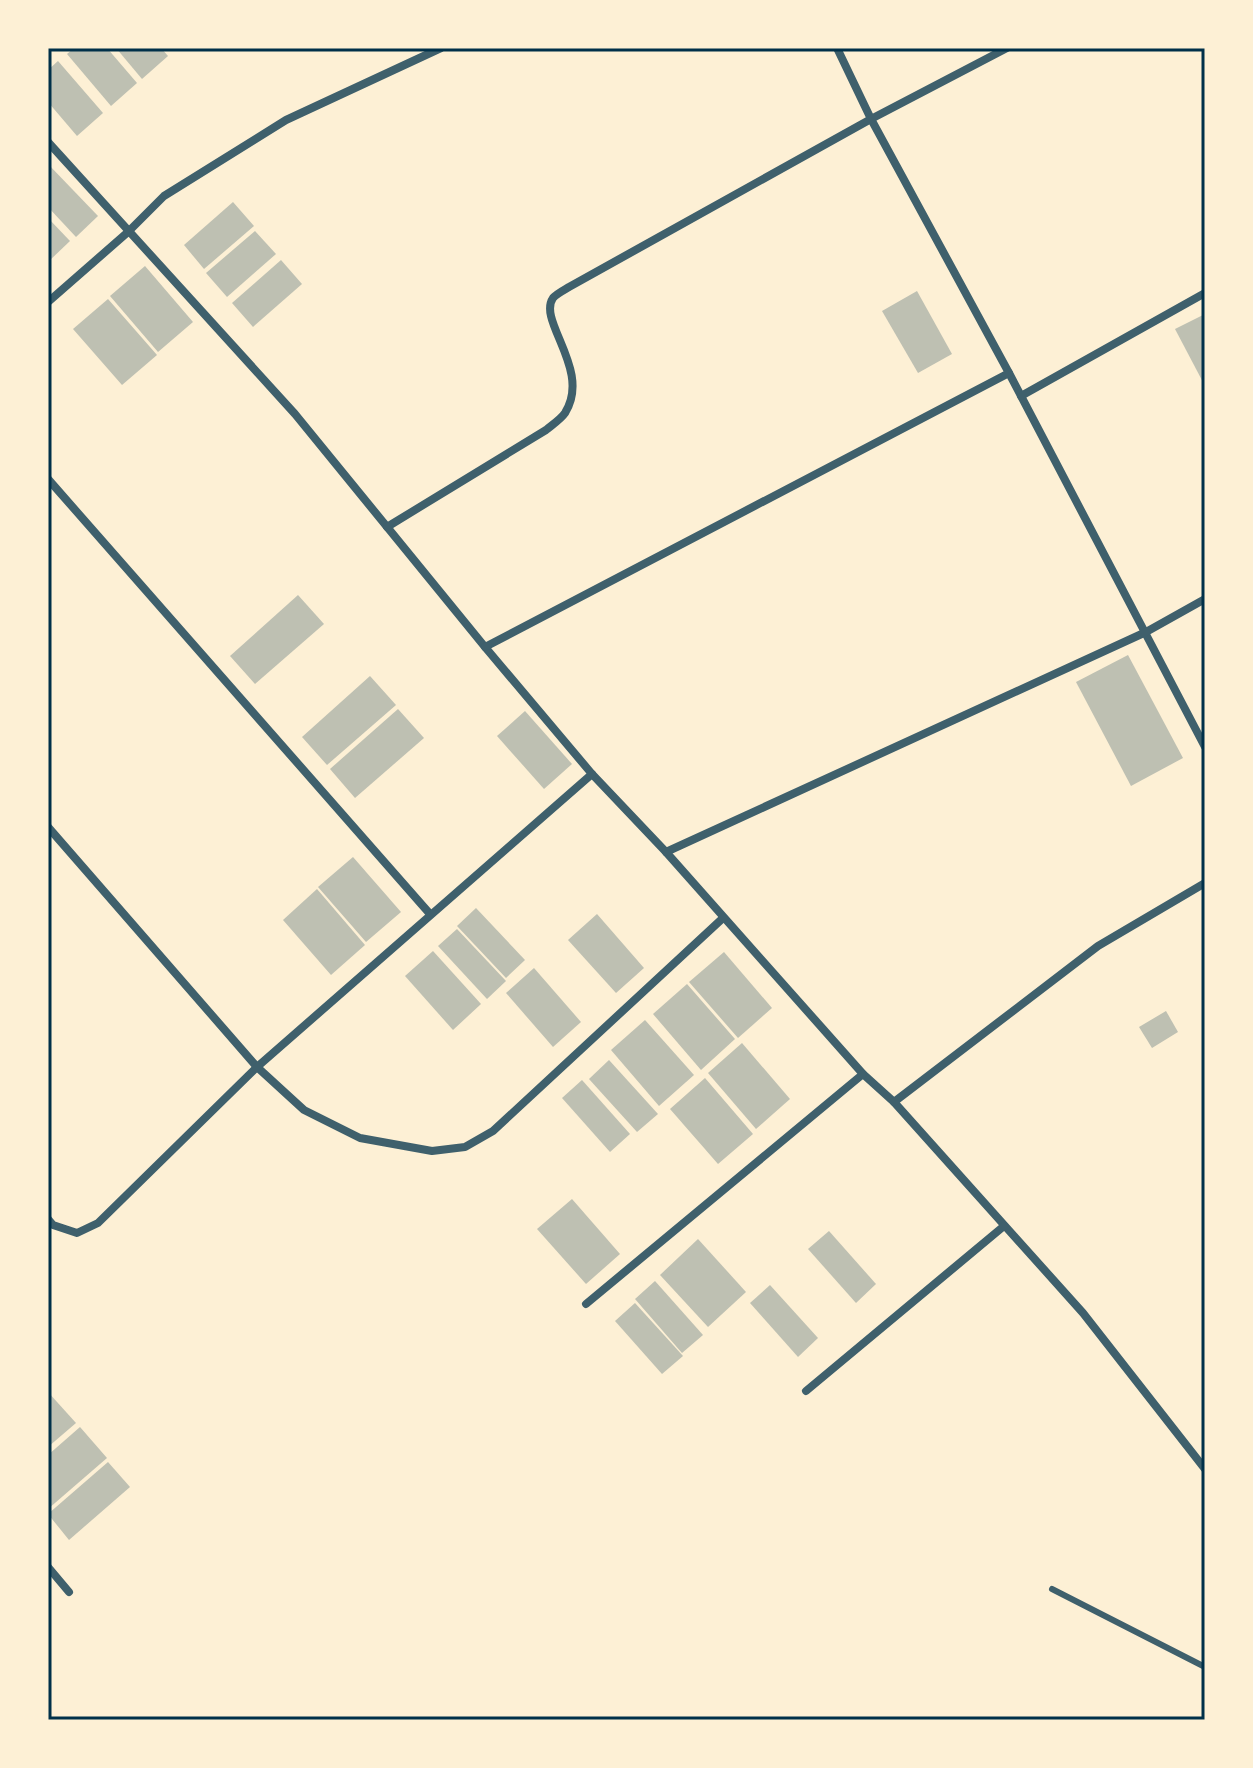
<svg xmlns="http://www.w3.org/2000/svg" width="1253" height="1768" viewBox="0 0 1253 1768" font-family="Raleway,sans-serif">
	<rect width="100%" height="100%" fill="#fdf0d5"/>
	<!-- building -->
	<g fill="#bec0b2">
		<path d="M74,48h33l30,35 -26,23 -44,-52z"/>
		<path d="M116,48h45l7,8 -26,23z"/>
		<path d="M58,61l45,52 -26,23 -29,-34v-32z"/>
		<path d="M48,164l50,52 -22,21 -28,-30z"/>
		<path d="M233,202l21,24 -50,43 -20,-24z"/>
		<path d="M48,218l22,23 -22,21z"/>
		<path d="M255,231l21,23 -49,43 -21,-24z"/>
		<path d="M281,260l21,24 -49,43 -21,-24z"/>
		<path d="M145,266l48,56 -35,30 -48,-56z"/>
		<path d="M917,291l35,63 -34,19 -36,-62z"/>
		<path d="M108,299l49,56 -35,30 -49,-56z"/>
		<path d="M1205,314v72l-30,-57z"/>
		<path d="M298,595l26,29 -69,60 -25,-28z"/>
		<path d="M1128,655l55,103 -52,28 -55,-104z"/>
		<path d="M370,676l26,29 -69,60 -25,-28z"/>
		<path d="M398,709l26,29 -69,60 -25,-29z"/>
		<path d="M525,711l47,53 -28,25 -47,-53z"/>
		<path d="M353,857l48,55 -35,30 -48,-55z"/>
		<path d="M317,889l48,56 -34,30 -48,-55z"/>
		<path d="M476,908l49,52 -19,18 -49,-52z"/>
		<path d="M597,914l47,54 -28,25 -48,-53z"/>
		<path d="M457,929l49,52 -19,18 -49,-53z"/>
		<path d="M433,951l48,53 -28,26 -48,-54z"/>
		<path d="M724,952l48,56 -34,30 -49,-56z"/>
		<path d="M534,968l47,54 -28,25 -47,-54z"/>
		<path d="M687,984l48,55 -34,31 -48,-56z"/>
		<path d="M1166,1011l12,21 -26,16 -13,-21z"/>
		<path d="M645,1020l49,55 -35,31 -48,-56z"/>
		<path d="M742,1043l48,56 -34,30 -48,-56z"/>
		<path d="M609,1060l49,54 -21,18 -48,-53z"/>
		<path d="M705,1078l48,56 -35,30 -48,-55z"/>
		<path d="M582,1080l48,54 -20,18 -48,-54z"/>
		<path d="M572,1199l48,55 -34,30 -49,-55z"/>
		<path d="M829,1231l47,53 -20,19 -48,-54z"/>
		<path d="M698,1239l48,53 -38,35 -48,-52z"/>
		<path d="M655,1281l48,54 -21,18 -47,-54z"/>
		<path d="M770,1285l48,53 -20,19 -48,-54z"/>
		<path d="M635,1303l48,53 -21,18 -47,-53z"/>
		<path d="M48,1392l28,31 -28,24z"/>
		<path d="M80,1427l27,31 -59,51v-54z"/>
		<path d="M108,1462l22,25 -61,53 -21,-26z"/>
	</g>
	<g fill="none" stroke-linecap="round" stroke-linejoin="round">
		<!-- service -->
		<path stroke="#3f606c" stroke-width="6" d="M1052,1589l153,78"/>
		<!-- minor -->
		<g stroke="#3f606c" stroke-width="8">
			<path d="M837,48l34,71 138,254 196,374"/>
			<path d="M48,142l247,272 190,233 107,127 74,78 197,222 31,28 189,211 122,156"/>
			<path d="M48,302l80,-70 36,-36 122,-76 155,-72"/>
			<path d="M1021,396l184,-103"/>
			<path d="M48,479l382,435"/>
			<path d="M387,527l159,-97c6,-5 15,-11 19,-17 27,-43 -28,-92 -12,-115 3,-4 11,-8 16,-11l302,-168 136,-71"/>
			<path d="M485,647l524,-274"/>
			<path d="M48,827l209,240 47,43 56,28 72,13 33,-4 28,-16 230,-213"/>
			<path d="M666,852l480,-220 59,-33"/>
			<path d="M894,1102l204,-156 107,-63"/>
			<path d="M48,1219l5,6 24,8 21,-10 159,-156 335,-293"/>
			<path d="M586,1304l277,-230"/>
			<path d="M806,1391l198,-165"/>
			<path d="M48,1567l21,25"/>
		</g>
	</g>
	<!-- border -->
	<rect width="1253" height="1768" fill="none" stroke="#fdf0d5" stroke-width="100"/>
	<rect x="50" y="50" width="1153" height="1668" fill="none" stroke="#003049" stroke-width="3"/>
</svg>
